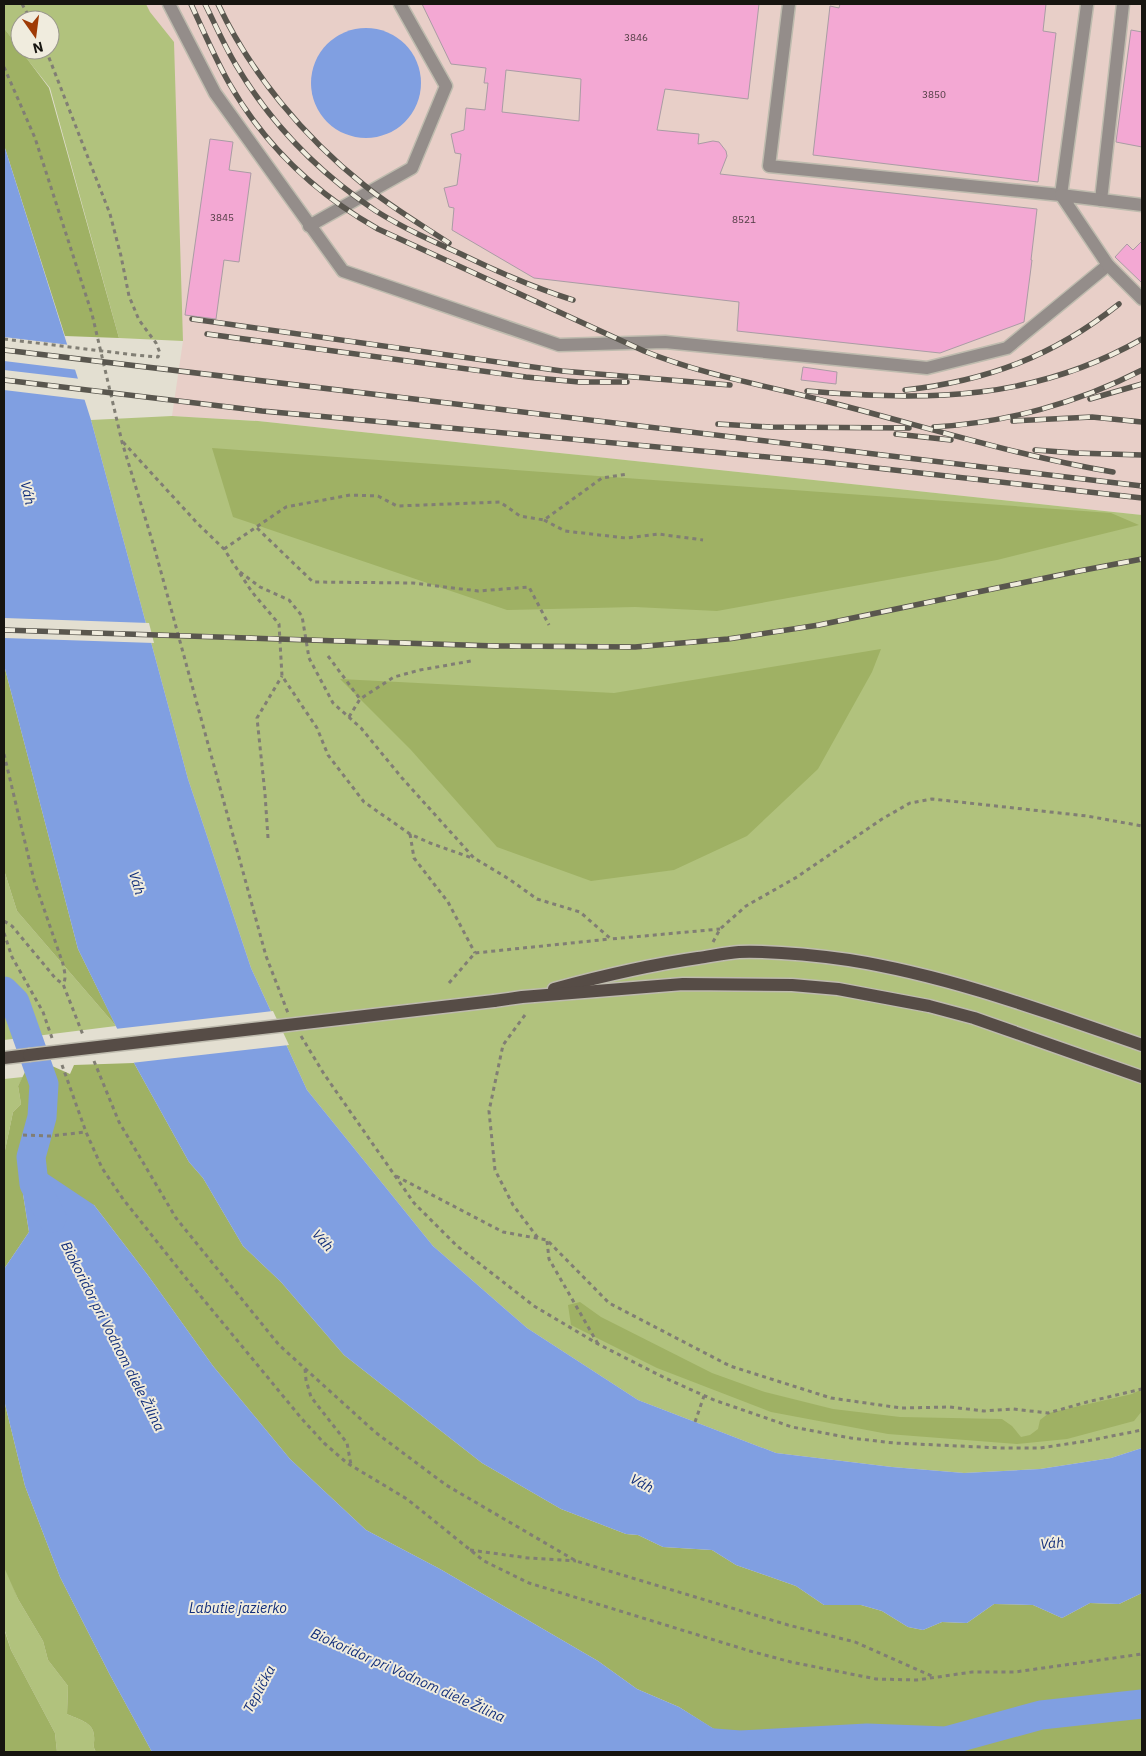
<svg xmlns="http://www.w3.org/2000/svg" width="1146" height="1756" viewBox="0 0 1146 1756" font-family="'IBM Plex Sans',sans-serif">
	<rect width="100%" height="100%" fill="#e3dfd1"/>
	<!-- industrial -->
	<path fill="#e8cfc8" d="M142,4h1000v511l-884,-94 -86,-5 11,-75z"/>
	<!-- green -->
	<g fill="#b1c27d">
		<path d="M4,4h142l4,8 24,30 9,299 -64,-3 -69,-250 -30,-38h30v-30h-30v30l-16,-22z"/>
		<path d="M172,416l86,5 884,94v933l-31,10 -71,11 -76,4 -72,-6 -116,-14 -138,-53 -111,-72 -94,-82 -126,-156 -56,-122 -63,-189 -97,-359z"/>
		<path d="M4,870l13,41 99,115 -112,14z"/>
		<path d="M23,1077l-5,9 3,18 -8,8 -9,43v-76z"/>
		<path d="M4,1563l14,36 25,42 5,19 20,26 -1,28c10,5 27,8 27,22 1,7 -2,10 2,16h-39l-2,-19 -44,-83 -7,-22z"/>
	</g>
	<!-- forest -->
	<g fill="#9fb164">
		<path d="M4,28l45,60 70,250 -54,-2 -61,-191z"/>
		<path d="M212,448l899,65 28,12 -142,35 -280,51 -82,-4 -128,3 -274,-93z"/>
		<path d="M881,649l-9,23 -54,97 -71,67 -73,34 -83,11 -94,-34 -86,-97 -71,-71 274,14z"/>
		<path d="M4,665l74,284 38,77 -99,-115 -13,-41z"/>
		<path d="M134,1063l55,99 14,16 40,68 38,36 63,73 138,108 79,46 65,25 12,1 25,12 49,3 24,15 60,21 28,19h37l21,6 26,16 15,3 19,-8 25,1 27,-19 39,1 29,13 28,-15 29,1 23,-11v159h-419l16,-7 -60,-38 -42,-18 -39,-28 -158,-92 -74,-39 -76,-71 -77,-93 -66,-92 -53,-69 -71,-11 6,38 -25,37v-114l9,-43 8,-8 -3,-18 7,-14 11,4 16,-10 18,8 4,-9z"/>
		<path d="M580,1302l21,15 111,56 53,19 68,17 67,8 102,2 10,7 9,11 9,-2 8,-6 2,-9 9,-7 83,-19 10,-5v22l-8,10 -67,18 -50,5 -129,-10 -117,-22 -114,-44 -86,-43 -3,-20z"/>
		<path d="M4,1400l21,86 35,91 50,98 42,77h-56c-4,-6 -1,-9 -2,-16 0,-14 -17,-17 -27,-22l1,-28 -20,-26 -5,-19 -25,-42 -14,-32z"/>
		<path d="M4,1629l7,21 44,83 2,19h-53z"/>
	</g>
	<!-- water -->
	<g fill="#809fe1">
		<circle cx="366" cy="83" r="55"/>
		<path d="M4,145l87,275 97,359 63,189 56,122 126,156 94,82 111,72 138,53 116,14 72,6 76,-4 71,-11 31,-10v145l-23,11 -29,-1 -28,15 -29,-13 -39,-1 -27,19 -25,-1 -19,8 -15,-3 -26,-16 -21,-6h-37l-28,-19 -60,-21 -24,-15 -49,-3 -25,-12 -12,-1 -65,-25 -79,-46 -138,-108 -63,-73 -38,-36 -40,-68 -14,-16 -55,-99 -56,-114 -74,-284z"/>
		<path d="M46,1173l48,32 53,69 66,92 77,93 76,71 74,39 158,92 39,28 42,18 61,38 -17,7h-571l-42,-77 -50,-98 -35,-91 -21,-86v-131l25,-37 -6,-38z"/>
	</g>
	<!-- pier -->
	<g fill="#e3dfd1">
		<path d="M4,337l66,8 8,25 -74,-9z"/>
		<path d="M4,370l77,9 6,21 -83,-10z"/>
		<path d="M4,618l145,5 5,20 -150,-5z"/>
		<path d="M273,1011l16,34 -158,18 -16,-34z"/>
	</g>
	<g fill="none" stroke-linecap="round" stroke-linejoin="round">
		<!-- river -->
		<g stroke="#809fe1" stroke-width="29">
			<path d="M4,991l11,11 29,82 -2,33 -11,40 3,27 18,34"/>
			<path d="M701,1742l39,3 127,-7 79,3 95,-26 101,-11"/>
		</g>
	</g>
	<!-- building -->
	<g fill="#f3a8d3" stroke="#aa9ca4" fill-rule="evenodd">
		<path d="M422,4h337l-11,95 -83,-10 -8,41 42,4 -1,10 15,-3 6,1 7,9 1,5 -7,18 317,35 -6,51h1l-8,62 -84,31 -203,-22 2,-29 -205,-24 -82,-48 2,-22 -5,-1 -5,-19 13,-3 4,-31 -6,-1 -4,-19 13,-4 2,-22 19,2 3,-27h-4l2,-15 -35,-4zM506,70l75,9 -2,42 -77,-9z"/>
		<path d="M840,4h206l-3,27 13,2 -18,149 -225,-27 17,-149 9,2z"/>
		<path d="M1131,30l11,2v115l-26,-5z"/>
		<path d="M210,139l23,3 -4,28 22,3 -12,89 -15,-2 -8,59 -31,-4z"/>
		<path d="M1142,241v42l-27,-26 12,-13 6,6z"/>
		<path d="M803,367l34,5 -1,12 -35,-4z"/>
	</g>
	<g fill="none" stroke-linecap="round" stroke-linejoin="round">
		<!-- minor casing -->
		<g stroke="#bebbae" stroke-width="15">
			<g id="minor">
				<path d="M169,4l46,89 128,178 216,74 106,-3 262,26 80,-20 101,-83"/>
				<path d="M789,4l-20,162 292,29 26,-190"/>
				<path d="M1101,200l22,-196"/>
				<path d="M1142,205l-81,-10 47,70 34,34"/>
				<path d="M309,226l103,-58 34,-82 -46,-82"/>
			</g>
		</g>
		<!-- major casing -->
		<g stroke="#bebbae" stroke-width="15">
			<g id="major">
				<path d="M554,989c48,-13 95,-24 144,-31 14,-2 28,-5 41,-6 37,-1 74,3 110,8 101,16 197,52 293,85"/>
				<path d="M494,1001l28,-4 161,-13 109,1 46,4 91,17 45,12 168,59"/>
				<path d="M4,1058l25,-3"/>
			</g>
		</g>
		<!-- path -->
		<g stroke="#817e74" stroke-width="3" stroke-dasharray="4 4" stroke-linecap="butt">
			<path d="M22,4l9,16"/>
			<path d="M46,50l64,164 11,42 8,40 10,24 17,23 4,10 -2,4 -23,-2"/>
			<path d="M4,67l31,71 57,176 30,128 33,108 111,406 22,57"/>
			<path d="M123,442l75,82 26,25 28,43 27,32 3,52 35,52 11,27 36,47 46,32 20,9 42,15"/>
			<path d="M544,520l21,11 61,7 32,-4 45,6"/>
			<path d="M257,528l56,54 100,1 65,8 51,-4 20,38"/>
			<path d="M224,549l62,-42 64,-12 28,1 19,10 103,-4 20,14 24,4 58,-42 26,-4"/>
			<path d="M240,572l20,15 29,13 13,16 7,42 24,45 28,25 41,50 72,80 35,21 28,20 43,13 31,27 109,-10"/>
			<path d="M328,656l32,43"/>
			<path d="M349,717l11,-18 34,-22 26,-7 51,-9"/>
			<path d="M4,754l30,126 29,84c1,6 4,14 0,20"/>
			<path d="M410,834l4,24 34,44 27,51"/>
			<path d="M268,838l-3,-44 -8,-76 25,-42"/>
			<path d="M4,921l8,5 44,53 7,5 20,51"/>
			<path d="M4,933l8,24 31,55 9,26"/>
			<path d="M713,942l7,-13 26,-23 51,-29 85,-58 28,-16 22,-4 155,17 55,10"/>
			<path d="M449,983l26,-30 135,-14"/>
			<path d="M525,1015l-22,30 -14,66 6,59 18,35 25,33"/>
			<path d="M301,1036l23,38 90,129 43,43 77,60 64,38 67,34 49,22 78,27 59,11 43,5 108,5h38l47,-7 55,-11"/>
			<path d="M94,1061l25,61 57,96 103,127 96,87 71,53 130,76 212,64 67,17 79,35"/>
			<path d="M62,1065l24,67 16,36 21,31 66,83 113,137 22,24 23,20 60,36 77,62 45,22 221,68 41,11 85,17 41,1 55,-8h43l127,-18"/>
			<path d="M23,1135l27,1 36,-4"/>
			<path d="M396,1176l107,56 44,8 62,63 121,63 101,32 70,10 49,-1 34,4 29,-2 35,4 39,-11 55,-13"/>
			<path d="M547,1241l2,18 49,85"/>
			<path d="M305,1369l1,11 5,17 36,46 4,22"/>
			<path d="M695,1422l9,-26"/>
			<path d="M470,1550l58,8 48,3"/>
		</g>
		<!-- minor -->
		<use href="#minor" stroke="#948d8a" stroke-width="12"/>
		<!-- major -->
		<use href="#major" stroke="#564c46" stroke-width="12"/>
		<!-- rail casing -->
		<g stroke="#59564e" stroke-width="5.5">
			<g id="rail">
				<path d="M191,4c12,26 24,54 38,79 36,63 87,111 149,146l266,122c61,25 126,35 189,52 93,24 185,53 280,69"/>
				<path d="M205,4c10,20 19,41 31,61 35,59 83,108 140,146 27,17 56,30 85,43 37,18 73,34 112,46"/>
				<path d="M218,4c33,70 86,133 146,181 27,22 56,39 85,58"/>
				<path d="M192,319l370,52 168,14"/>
				<path d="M207,334l319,43 53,5h48"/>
				<path d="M4,350l1138,136"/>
				<path d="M4,380l258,31 561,51 319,36"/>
				<path d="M905,390c82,-9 149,-34 214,-86"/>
				<path d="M807,391c122,10 226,10 335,-52"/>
				<path d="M1090,399l52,-15"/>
				<path d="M1013,421l79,-4 50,5"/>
				<path d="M718,424l52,3 139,1"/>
				<path d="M934,427c71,-4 144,-24 208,-57"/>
				<path d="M896,434l55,6"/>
				<path d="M1035,450l40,3 67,2"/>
				<path d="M4,630l492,16 139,1 93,-8 91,-14 260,-54 63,-12"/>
			</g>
		</g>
		<!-- rail -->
		<use href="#rail" stroke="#f0ecde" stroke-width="4" stroke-dasharray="11" stroke-linecap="butt"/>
		<!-- major-bridge casing -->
		<g stroke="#bebbae" stroke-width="15" stroke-linecap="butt">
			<path id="major-bridge" d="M29,1055l465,-54"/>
		</g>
		<!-- path-bridge -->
		<path stroke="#817e74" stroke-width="3" stroke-dasharray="4 4" stroke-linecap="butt" d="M4,339l131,16"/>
		<!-- major-bridge -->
		<use href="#major-bridge" stroke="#564c46" stroke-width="12"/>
	</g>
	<g text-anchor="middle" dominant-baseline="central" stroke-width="4" stroke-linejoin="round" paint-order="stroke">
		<!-- number labels -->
		<g font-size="10" fill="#4e3a41">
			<text x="636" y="37">3846</text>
			<text x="934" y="94">3850</text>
			<text x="222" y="217">3845</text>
			<text x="744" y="219">8521</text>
		</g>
		<!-- water labels -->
		<g font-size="14" font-style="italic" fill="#112e7a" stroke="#f0ecde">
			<text transform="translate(28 493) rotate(77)">Váh</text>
			<text transform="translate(137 883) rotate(73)">Váh</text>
			<text transform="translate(323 1240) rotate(47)">Váh</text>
			<text transform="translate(113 1336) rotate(63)">Biokoridor pri Vodnom diele Žilina</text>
			<text transform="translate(642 1483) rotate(28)">Váh</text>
			<text transform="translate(1052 1543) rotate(-5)">Váh</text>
			<text x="238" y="1608">Labutie jazierko</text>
			<text transform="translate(408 1675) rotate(24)">Biokoridor pri Vodnom diele Žilina</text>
			<text transform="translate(259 1689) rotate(-62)">Teplička</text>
		</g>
	</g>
	<!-- border -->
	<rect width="1146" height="1756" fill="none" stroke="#171510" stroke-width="10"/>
	<!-- north arrow -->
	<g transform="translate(35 35) rotate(166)"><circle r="24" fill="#f0ecde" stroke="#99968c"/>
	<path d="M0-4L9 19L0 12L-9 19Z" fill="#9f3b06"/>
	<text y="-8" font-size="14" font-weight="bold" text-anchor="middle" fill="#171510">N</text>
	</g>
</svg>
